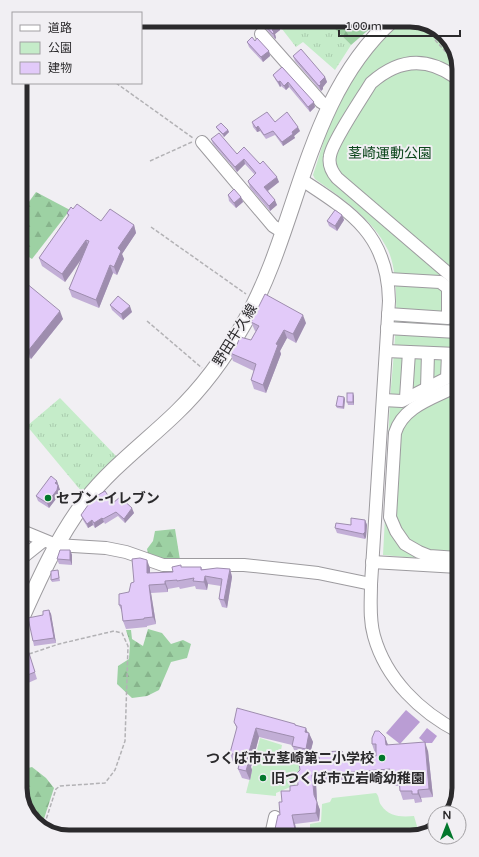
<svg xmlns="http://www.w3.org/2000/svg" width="479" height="857" viewBox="0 0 479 857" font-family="'Varela Round','Noto Sans JP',sans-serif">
	<defs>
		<pattern id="grass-tufts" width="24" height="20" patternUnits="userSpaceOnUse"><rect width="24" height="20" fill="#c5ecc9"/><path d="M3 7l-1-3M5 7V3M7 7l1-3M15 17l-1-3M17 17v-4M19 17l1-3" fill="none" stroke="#a9cbad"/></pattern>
		<pattern id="forest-firs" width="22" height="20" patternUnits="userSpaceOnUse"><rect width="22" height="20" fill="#9dd1a3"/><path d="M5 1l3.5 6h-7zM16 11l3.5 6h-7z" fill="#87b48c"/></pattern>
	</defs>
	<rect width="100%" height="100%" fill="#f1eff3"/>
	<!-- grass -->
	<g fill="url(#grass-tufts)">
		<path d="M275,20h51l25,25 -16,25 -32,-28 -7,5z"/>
		<path d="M60,398l57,59 -35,35 -55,-66z"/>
	</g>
	<!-- forest -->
	<g fill="url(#forest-firs)">
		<path d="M222,20h36l-21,9 -11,-3z"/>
		<path d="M326,20h43l4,6 -22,19z"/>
		<path d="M36,192l34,18 -38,49 -11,-7v-39z"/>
		<path d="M175,529l5,31 -24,-1 -8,-5 -1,-5 6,-8 2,-10z"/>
		<path d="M148,629l14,4 9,11 12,-4 8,4 -4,14 -16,4 -12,28 -12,6 -15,2 -15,-14 1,-18 11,-7 1,-16 -4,-13h5l1,9 11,7z"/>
		<path d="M32,767l14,11 8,10 -13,40 -17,-21v-38z"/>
	</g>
	<!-- green -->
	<g fill="#c5ecc9">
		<path d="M404,20c27,0 36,11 51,30l3,512 -75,-7c3,-50 4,-101 7,-152 2,-39 14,-119 -2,-153 -16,-32 -45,-51 -73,-71l-2,-4c8,-23 14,-49 25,-70 16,-33 38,-62 66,-85z"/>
		<path d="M260,738l22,7 -1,5 21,8 -7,27 -19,8v3l-30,-3z"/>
		<path d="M376,793c4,4 2,8 5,12 8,12 20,12 33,11l5,17 -109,1v-10l11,-2 1,-18 8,-2 2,-4z"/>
	</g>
	<!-- water -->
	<g fill="#ba9dd4">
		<path d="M406,710l14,12 -20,22 -14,-11z"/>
		<path d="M427,728l10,8 -5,7h-7l-6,-5z"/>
	</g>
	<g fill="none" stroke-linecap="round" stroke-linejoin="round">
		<!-- minor casing -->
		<g stroke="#9d9b9f" stroke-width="14">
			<g id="minor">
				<path d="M372,20l8,11"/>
				<path d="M261,34l60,68 8,5"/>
				<path d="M455,77c-29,-21 -57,-18 -84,6 -9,15 -39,59 -41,73 -2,9 2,16 7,22l119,102"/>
				<path d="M202,142l71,84 11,7"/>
				<path d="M302,180c51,33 86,56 87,121l-18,283c0,17 -2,35 3,52 12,43 46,76 85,96"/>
				<path d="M388,314l60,4v-30l-8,-6 -52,-3"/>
				<path d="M387,328l70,4"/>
				<path d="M386,351l71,3"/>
				<path d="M428,353l-1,36 2,6"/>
				<path d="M457,386c-23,12 -54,20 -62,47l-5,84 6,14 9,13 14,8 10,4 29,2"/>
				<path d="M406,398l3,-46"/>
				<path d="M383,400l19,1 45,-23 1,-24"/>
				<path d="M22,531l34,14 50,3 20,4 37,13h81l74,8 53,11"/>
				<path d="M23,557l20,-16"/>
				<path d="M372,562l86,5"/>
				<path d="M271,835l4,-18"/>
			</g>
		</g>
		<!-- major casing -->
		<g stroke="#9d9b9f" stroke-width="17">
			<path id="major" d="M23,615c18,-40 36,-80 63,-115 26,-33 60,-58 90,-87 26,-25 49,-56 67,-88 57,-98 61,-226 149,-305"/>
		</g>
		<!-- path -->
		<g stroke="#b3b2b5" stroke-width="1.5" stroke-dasharray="4 2" stroke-linecap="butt">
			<path d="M435,40l20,22"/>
			<path d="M116,83l77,55"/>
			<path d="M20,85l2,-2"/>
			<path d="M150,161l42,-19"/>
			<path d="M151,227l95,67"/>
			<path d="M147,321l55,47"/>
			<path d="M29,654l30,-10 55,-13 8,2 6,13 -3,95 -10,29 -10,13 -45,3 -4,3 -13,40"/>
		</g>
		<!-- minor -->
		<use href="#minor" stroke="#fff" stroke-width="12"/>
		<!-- major -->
		<use href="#major" stroke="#fff" stroke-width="15"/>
	</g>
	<!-- wall -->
	<g fill="#c2aed6">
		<path d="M263,23l17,5v2l-5,4 1,4 -1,1 -10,-11z"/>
		<path d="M247,42l22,9 1,5 -7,6 -14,-15z"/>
		<path d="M293,56l32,21 2,5 -4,5v2l-2,2 -26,-30z"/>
		<path d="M282,67l33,40 -5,5 -21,-25 -3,3 -5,-4 -1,1 -5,-8 -2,-4z"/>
		<path d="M252,122h23l25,9 -6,5 1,2 -12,8 -8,-11 -9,4 -6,-8 -3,1 -4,-5z"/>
		<path d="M216,127l12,3 1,2 -5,5 -7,-8z"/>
		<path d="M211,139l26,15 23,10 19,18 -11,9 9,14 -7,6 -20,-23 -2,-7 7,-6 -10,-11 -8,8 -24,-28z"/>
		<path d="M228,195l13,2 2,5 -7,6 -7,-7z"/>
		<path d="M73,209l28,12 33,4 2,8 -14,21 2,5 -7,16 -4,-2 -14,35 -27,-11 -3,-8 12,-29 -16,22 -23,-16 -3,-8 29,-41 -1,-4z"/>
		<path d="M342,215l2,5 -7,11 -8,-5 -2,-5z"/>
		<path d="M21,289l42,30 -32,40 -9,-8z"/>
		<path d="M110,305l22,7 -9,8 -11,-10z"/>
		<path d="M251,322l55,1 -10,20 -9,-5 -7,13 1,3 -15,39 -12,-4 -3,-9 3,-9 -21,-10 -3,-8 6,-6 15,-7 5,-9h-1z"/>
		<path d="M354,396v9h-6l-1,-3z"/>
		<path d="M344,397l1,2 -1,10 -7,-1 -1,-2z"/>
		<path d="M57,481l3,9 -1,5 -10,13 -11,-7 -2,-5z"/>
		<path d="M113,503l21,10 -9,10 -7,-7 -13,8 -1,-2 -9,6 -2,-3 -5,3 -5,-8 -2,-5z"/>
		<path d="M365,520l2,5 -1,12 -1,2 -28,-6 -2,-5 16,-3z"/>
		<path d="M70,550l2,5v10l-13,-1 -2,-5z"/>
		<path d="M182,567h19l1,2h28l2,8 -5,31 -5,-1 -3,-8 2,-13 -13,-2 -1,6 -11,-1 -1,-3 -15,3 -1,-2 -11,2v3l-17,1 5,31 -9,2v1l-21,2 -3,-8 -1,-9 -3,-7 10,-13 5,-10 16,-14v5l23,-1z"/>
		<path d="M58,570l2,11 -8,1 -1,-2z"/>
		<path d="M49,610l2,4 5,29 -22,3 -1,-5 10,-26z"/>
		<path d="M28,650l9,29 -9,4 -2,-4h-3v-28z"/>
		<path d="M234,722l61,2 1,2 12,6 5,10 -4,16 -13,-3 -4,-10 -33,-8 -8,30 1,3 -2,10 -8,-2 -4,-9 1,-5 -6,-2 -3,-9 7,-24z"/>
		<path d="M385,737l3,8 40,6 5,46 -12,1 1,4 -7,1 -1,-4 -11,1 -3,-9v-5h-6l-3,-8 -75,5 1,19 3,8 -1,11 -24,3 2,9 10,1 -32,1 5,-20 2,-13 8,-11 8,-6 21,-23 57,-6v-3h-1l-3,-9z"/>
		<path d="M459,739v26l-6,-2 -2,-8z"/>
	</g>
	<!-- shaded-wall -->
	<g fill="#9e8dae">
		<path d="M278,23l2,5v2l-5,4 1,4 -1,1 -3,-9z"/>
		<path d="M269,51l1,5 -7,6 -2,-5z"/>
		<path d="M325,77l2,5 -4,5v2l-2,2 -2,-5 1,-4z"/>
		<path d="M280,81l1,5 -1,1 -2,-5z"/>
		<path d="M288,82l1,5 -3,3 -2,-4z"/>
		<path d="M314,102l1,5 -5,5 -2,-5z"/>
		<path d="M258,126l2,5 -3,1 -1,-4z"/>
		<path d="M298,127l2,4 -6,5 1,2 -12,8 -1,-4 10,-10z"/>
		<path d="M228,130l1,2 -5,5 -1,-3z"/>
		<path d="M244,159l1,5 -8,8 -2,-5z"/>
		<path d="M277,177l2,5 -13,10 -2,-5z"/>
		<path d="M241,197l2,5 -7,6 -2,-5z"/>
		<path d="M275,200l2,5 -7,6 -1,-5z"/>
		<path d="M342,215l2,5 -7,11 -2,-5z"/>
		<path d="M134,225l2,8 -14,21 2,5 -7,16 -3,-8 4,-19z"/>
		<path d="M86,240l3,8 -24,34 -3,-8z"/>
		<path d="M110,265l3,8 -14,35 -3,-8z"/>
		<path d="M130,306l2,6 -9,8 -2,-6z"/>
		<path d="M60,311l3,8 -32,40 -3,-8z"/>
		<path d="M303,315l3,8 -10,20 -3,-9z"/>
		<path d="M284,330l3,8 -7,13 1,3 -15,39 -3,-8 13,-41z"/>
		<path d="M353,393l1,3v9l-1,-3z"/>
		<path d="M344,397l1,2 -1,10 -1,-2z"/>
		<path d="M57,481l3,9 -1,5 -10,13 -2,-5 8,-20z"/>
		<path d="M132,508l2,5 -9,10 -1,-4z"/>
		<path d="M102,518l2,4 -9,6 -1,-5z"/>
		<path d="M92,520l1,5 -5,3 -1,-4z"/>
		<path d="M365,520l2,5 -1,12 -1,2 -2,-5z"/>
		<path d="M70,550l2,5v10l-2,-5z"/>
		<path d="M147,560l3,8v13l-3,-8z"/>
		<path d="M230,569l2,8 -5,31 -3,-8z"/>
		<path d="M205,576l3,8 -1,6 -3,-8z"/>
		<path d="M165,581l3,8v3l-3,-8z"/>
		<path d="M149,585l2,8 5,31 -3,-7z"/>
		<path d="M49,610l2,4 5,29 -2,-5z"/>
		<path d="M256,728l3,9 -8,30 1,3 -2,10 -4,-9 1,-12z"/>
		<path d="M306,728l3,8v-3l4,9 -4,16 -3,-9 -1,-17z"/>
		<path d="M385,737l3,8h-2z"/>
		<path d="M425,742l3,9 5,46 -4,-8z"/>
		<path d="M342,751l3,8h-2z"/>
		<path d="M312,775l4,8 1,19 3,8 -1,11 -3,-8z"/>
		<path d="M418,790l3,8 1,4 -4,-8z"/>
		<path d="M292,815l3,9 2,11h-1z"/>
	</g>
	<!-- building -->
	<g fill="#e2caf9" stroke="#9e8dae">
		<path d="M266,20h9l3,3v2l-6,5 2,2 -1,2 -10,-11z"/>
		<path d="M252,37l3,4 2,-3 12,13 -8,6 -14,-15z"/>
		<path d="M301,49l24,28 -5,5 1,2 -2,2 -26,-30z"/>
		<path d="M282,67l32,35 -6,5 -20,-25 -4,4 -4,-5 -2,1 -5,-7z"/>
		<path d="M267,112l8,10 12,-10 11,15 -6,5 1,2 -11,8 -9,-11 -9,4 -6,-9 -2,2 -4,-6z"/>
		<path d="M221,123l7,7 -5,4 -7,-7z"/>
		<path d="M219,133l18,21 7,-7 16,17 3,-3 14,16 -13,10 11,13 -6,6 -20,-23 -1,-2 8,-8 -12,-14 -9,8 -24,-28z"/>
		<path d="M234,189l7,8 -7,6 -6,-8z"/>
		<path d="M77,204l24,17 9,-12 24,16 -16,23 3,3 -7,16 -4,-2 -14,35 -27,-11 20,-48 -3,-1 -24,34 -23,-16 30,-43 -2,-2 4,-6 2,2z"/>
		<path d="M335,210l7,5 -7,11 -8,-5z"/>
		<path d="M26,283l34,28 -32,40 -6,-6 -1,-56z"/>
		<path d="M265,294l38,21 -10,19 -9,-4 -8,14 2,1 -15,40 -12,-5 5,-16 -26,-11 3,-7 3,1 4,-10 11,3 8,-14 -8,-4z"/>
		<path d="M118,296l12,10 -9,8 -11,-9z"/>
		<rect x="347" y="393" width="6" height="9"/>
		<path d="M338,396l6,1 -1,10 -7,-1z"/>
		<path d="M51,476l6,5 -2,2 3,2 -1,5 -10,13 -11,-7z"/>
		<path d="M105,491l8,12 7,-6 12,11 -8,11 -8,-7 -13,7 -1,-1 -8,5 -2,-3 -5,4 -6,-9 12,-17z"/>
		<path d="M351,518l14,2v12l-2,2 -28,-6 1,-5 15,2z"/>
		<path d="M60,550h10v10l-13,-1z"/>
		<path d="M140,558l7,2v13l26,-1 -1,-5 9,-2v2h20v3l16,-2 13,1 -6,31 -5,-1 3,-20 -17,-3 -1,6 -11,-1 1,-3 -17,3v-1l-12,1v3l-16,1 4,32 -9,1v1l-21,2 -2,-16h-2v-11l10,-2 2,-9 3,-1 -2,-23z"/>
		<path d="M58,570l1,8 -8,2v-9z"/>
		<path d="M49,610l5,28 -21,3 -5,-23 15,-3v-4z"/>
		<path d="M28,650l7,22 -10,4 -1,-5h-1v-20z"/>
		<path d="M237,708l58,16v1l11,3 -1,4 4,1 -3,16 -14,-3 2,-9 -38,-9 -9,31 2,1 -3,11 -8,-2 3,-12 -11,-4 7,-26 -3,-5z"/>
		<path d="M375,731h4l6,6 1,8 39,-3 4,47 -11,1v4h-6v-3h-12l-1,-13h-8l-1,-9 -78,6 2,20 3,7 -1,11 -24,2 4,19 10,-2v2l-31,1v-6l3,-14h2l-1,-13h3l-1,-11h9v-5l8,-1 -1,-12 3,-3 -1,-7 20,-1v-10l23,-1 1,8 33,-3v-12h-4v-6z"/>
		<path d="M459,739v20l-8,-4z"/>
	</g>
	<!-- markers -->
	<g fill="#02772c" stroke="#f1eff3" stroke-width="1.5">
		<circle cx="48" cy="498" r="4"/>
		<circle cx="382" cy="758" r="4"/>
		<circle cx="263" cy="778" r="4"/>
	</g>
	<g text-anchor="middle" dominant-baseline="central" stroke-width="4" stroke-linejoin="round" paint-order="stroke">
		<!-- park labels -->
		<g font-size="14" fill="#0b451b" stroke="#f1eff3">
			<text x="390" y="153">茎崎運動公園</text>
		</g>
		<!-- street labels -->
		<g font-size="14" fill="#2b2a2c" stroke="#f1eff3">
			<text transform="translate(235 335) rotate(-58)">野田牛久線</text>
		</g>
		<!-- poi labels -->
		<g font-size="14" font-weight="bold" fill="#2b2a2c" stroke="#f1eff3" text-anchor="start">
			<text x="56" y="498">セブン-イレブン</text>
			<text x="374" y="758" text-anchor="end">つくば市立茎崎第二小学校</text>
			<text x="271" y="778">旧つくば市立岩崎幼稚園</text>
		</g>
	</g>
	<!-- crop -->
	<path d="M0 0H479V857H0ZM69 27H410A42 42 0 0 1 452 69V788A42 42 0 0 1 410 830H69A42 42 0 0 1 27 788V69A42 42 0 0 1 69 27Z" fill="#f1eff3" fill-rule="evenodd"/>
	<path fill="none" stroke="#2b2a2c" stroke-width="5" d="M69 27H410A42 42 0 0 1 452 69V788A42 42 0 0 1 410 830H69A42 42 0 0 1 27 788V69A42 42 0 0 1 69 27Z"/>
	<!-- legend -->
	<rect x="12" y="12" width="130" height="72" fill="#f1eff3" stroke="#a2a0a3"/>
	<rect x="20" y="25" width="20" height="6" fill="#ffffff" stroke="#a2a0a3"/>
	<text x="48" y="32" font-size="12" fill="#2b2a2c">道路</text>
	<rect x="20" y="42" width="20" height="12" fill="#c5ecc9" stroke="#a2a0a3"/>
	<text x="48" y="52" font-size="12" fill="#2b2a2c">公園</text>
	<rect x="20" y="62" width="20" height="12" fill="#e2caf9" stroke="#a2a0a3"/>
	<text x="48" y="72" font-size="12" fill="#2b2a2c">建物</text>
	<!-- north arrow -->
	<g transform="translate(447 825)"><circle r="19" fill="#f1eff3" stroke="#a2a0a3"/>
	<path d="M0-3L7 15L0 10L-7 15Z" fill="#02772c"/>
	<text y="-6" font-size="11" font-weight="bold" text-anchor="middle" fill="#2b2a2c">N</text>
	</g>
	<!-- scale -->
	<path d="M339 30v6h121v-6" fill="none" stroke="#2b2a2c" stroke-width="2"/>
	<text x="345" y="30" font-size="12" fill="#2b2a2c" stroke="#f1eff3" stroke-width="3" paint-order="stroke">100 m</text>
</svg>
